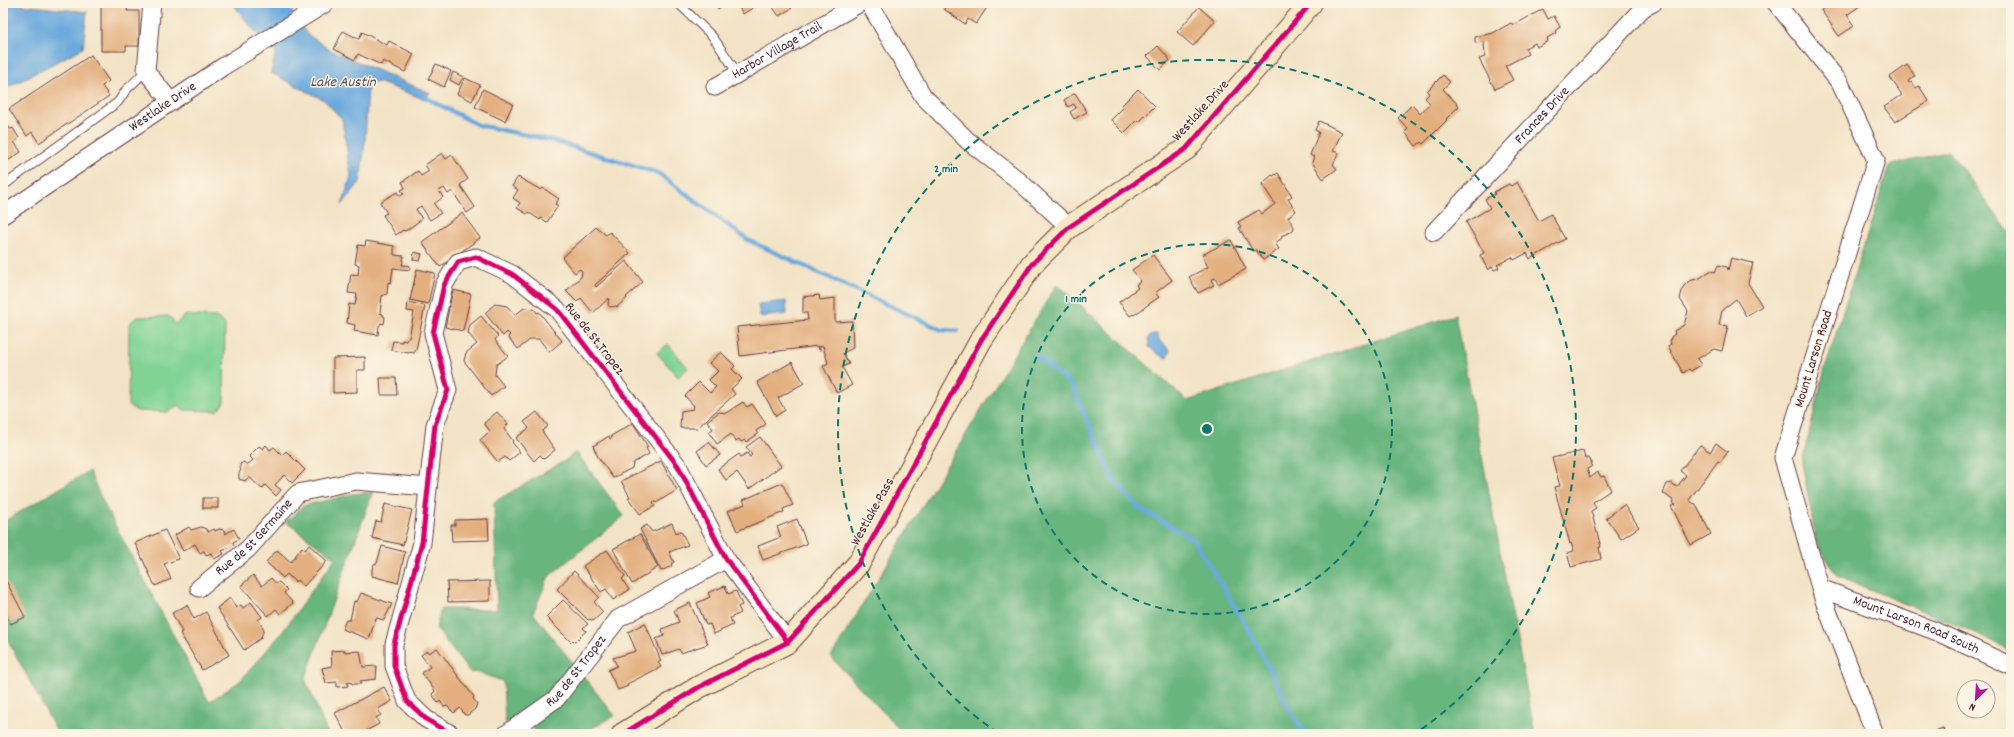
<svg xmlns="http://www.w3.org/2000/svg" width="2014" height="737" viewBox="0 0 2014 737" font-family="Dekko,sans-serif">
	<rect width="100%" height="100%" fill="#fcf5e5"/>
	<filter id="ink" filterUnits="userSpaceOnUse"><feTurbulence type="fractalNoise" baseFrequency=".025" numOctaves="2"/><feDisplacementMap in="SourceGraphic" scale="8" xChannelSelector="R" yChannelSelector="G"/><feConvolveMatrix kernelMatrix="1 2 1 2 8 2 1 2 1" color-interpolation-filters="sRGB"/></filter>
	<filter id="wash" filterUnits="userSpaceOnUse"><feTurbulence type="fractalNoise" baseFrequency=".012" numOctaves="4" result="noise"/><feDisplacementMap in="SourceGraphic" scale="16" xChannelSelector="R" yChannelSelector="G"/><feGaussianBlur stdDeviation="0.9" result="paint"/><feColorMatrix in="noise" values="0 0 0 0 0 0 0 0 0 0 0 0 0 0 0 0 0 1.4 0 .05"/><feComposite in="paint" operator="in"/></filter>
	<g filter="url(#wash)">
		<rect width="100%" height="100%" fill="#f3e3c6"/>
		<!-- green -->
		<g fill="#81d394" stroke="#667960">
			<path d="M185,315l31,2 9,7 -1,80 -7,7 -32,-1 -7,-5 -10,7 -31,-1 -9,-6 1,-81 8,-7 32,-1 7,8z"/>
			<path d="M668,344l20,24 -10,9 -21,-24z"/>
		</g>
		<!-- forest -->
		<g fill="#68b57e" stroke="#596a54">
			<path d="M1949,151l62,84v416l-32,-17 -142,-58 -21,-35 -14,-78 23,-95 64,-202z"/>
			<path d="M1057,284l130,117 268,-86 80,419h-631l-73,-77z"/>
			<path d="M576,452l48,64 -75,60 -16,37 82,103 -34,18h-45l-4,-9 -27,-3 -2,-41 -28,-9 -5,1 -34,-45 5,-19 56,1 -3,-108 72,-42z"/>
			<path d="M89,471l16,35 104,196 31,-21 41,-47 54,-76 -49,-36 17,-16 49,-12 21,-2 -68,187 23,55h-270l-55,-103v-109z"/>
		</g>
		<!-- water -->
		<g fill="#6aa9dd" stroke="#5a6484">
			<path d="M3,3l84,9 -4,36 -80,42z"/>
			<path d="M232,3h54l21,31 23,16 100,43 -6,6 -46,-17 -10,3 -3,57 -5,40 -18,23 9,-29 -9,-57 -18,-19 -53,-27 5,-21 -24,-24z"/>
			<path d="M786,301l1,13 -27,3 -2,-13z"/>
			<path d="M1153,334h4l2,6 11,10 -3,8 -6,-2 -12,-9 -1,-9z"/>
		</g>
		<g fill="none" stroke-linecap="round" stroke-linejoin="round">
			<!-- stream -->
			<g stroke="#6aa9dd" stroke-width="4.5">
				<path d="M421,95l57,30 72,15 108,33 90,67 194,90 15,1"/>
				<path d="M1036,356l35,28 43,97 25,27 55,32 55,90 47,91 11,13"/>
			</g>
		</g>
		<g id="blocks">
			<!-- building -->
			<g fill="#e3af7f">
				<path d="M101,3h28l-2,8h12v35h-13v5h-25z"/>
				<path d="M715,3h12l-9,6z"/>
				<path d="M740,3h18l1,1 -16,10 -5,-8z"/>
				<path d="M770,3h19l3,5 -13,8z"/>
				<path d="M948,3h42l-14,21 -8,-5 -3,5 -21,-15z"/>
				<path d="M1830,3h34l-17,12 7,11 -15,10 -18,-26z"/>
				<path d="M1199,7l16,14 -22,25 -16,-14z"/>
				<path d="M1543,9l5,10 6,-3 6,11 -5,4 1,2 -9,5 1,3 -11,6 -2,-4 -10,5 3,6 -23,12 8,14 -18,9 -16,-30 6,-2 -1,-15 -9,1v-6l18,-4 18,-10 3,2z"/>
				<path d="M343,31l16,8 3,-7 25,13 2,-4 25,13 -9,18 -22,-11 -2,4 -23,-11 -3,6 -21,-11z"/>
				<path d="M1158,46l12,14 -10,10 -13,-14z"/>
				<path d="M91,55l18,26 -7,5 7,10 -70,47 -7,-11 -5,4 -18,-27z"/>
				<path d="M436,64l15,7 -7,16 -16,-8z"/>
				<path d="M1907,65l8,11 -7,5 1,2 2,-1 5,6 3,-2 10,15 -34,21 -11,-15 18,-12 -12,-18z"/>
				<path d="M453,72l10,5 -4,8 -9,-5z"/>
				<path d="M1443,75l7,7 -7,7 16,17 -13,13 1,1 -24,24 -2,-2 -5,4 -11,-14 3,-3 -10,-11 14,-13 8,9 10,-11 -5,-5 4,-4 -2,-3z"/>
				<path d="M465,78l15,7 -8,16 -15,-7z"/>
				<path d="M483,89l30,15 -8,17 -30,-14z"/>
				<path d="M1138,89l17,17 -16,16 -2,-2 -13,13 -13,-13 12,-12 -2,-2z"/>
				<path d="M1075,93l12,19 -13,7 -4,-7 6,-4 -2,-4 -6,3 -4,-7z"/>
				<path d="M5,121l5,8 3,-1 6,10 -5,4 7,10 -15,10 -3,-5v-34z"/>
				<path d="M1319,121l23,11 -9,19 6,2 -6,11 4,5 -14,10 -11,-17 2,-5 -4,-2 9,-23 -4,-2z"/>
				<path d="M442,153l4,6 6,-4 16,24 -8,6 15,22 -8,6 -15,-22 -4,3 -4,-6 -5,3 4,6 -9,7 7,9 -11,7 -9,-14 -5,3 6,10 -15,11 -3,1 -1,-1 -7,5 -13,-20 4,-2 -7,-11 17,-10 3,4 4,-2 -3,-4 4,-2 -3,-6 16,-11 3,5 8,-5 -4,-6z"/>
				<path d="M1278,173l14,23 -4,3 8,12 -8,6 6,10 -1,4 -12,5 1,2 -7,5 4,6 -16,11 -7,-10 -3,1 -14,-23 2,-1 -3,-5 21,-12 3,4 13,-10 -13,-20 10,-9 1,1z"/>
				<path d="M518,177l23,13 2,-2 16,11 -4,5 3,2 -11,16 -6,-4 -1,2 -12,-8 -1,2 -10,-6 3,-5 -7,-5 5,-8 -6,-4z"/>
				<path d="M1517,182l22,39 12,-7 14,25 -35,20 -3,-6 -13,7 -2,-3 -15,8 2,3 -5,2 -2,-3 -4,3 -8,-15 4,-2 -18,-31 24,-14 -5,-9 10,-5 -1,-2 15,-8 2,2z"/>
				<path d="M462,213l18,25 -40,29 -18,-25z"/>
				<path d="M596,227l10,8 4,-3 20,21 -35,32 1,2 30,-26 17,21 -17,15 1,1 -10,9 -1,-1 -6,1 -2,-2 1,-7 -16,15 -12,-15 -4,4 -11,-11 15,-14 1,-5 -2,-3 -5,4 -12,-14 1,-1 -1,-1z"/>
				<path d="M1231,240l15,29 -28,15 -3,-6 -4,2 3,5 -16,8 -9,-16 19,-10 -6,-12z"/>
				<path d="M366,241l28,5v9l10,1 -2,9 8,1v4l-17,-2 -2,15 -3,-1 -1,12 -5,2 -2,17 3,1v2l2,1 -1,7 -3,-1 -2,3 -1,9 -24,-4 1,-6 -8,-2 2,-19 6,1 2,-11 -9,-1 3,-19 7,1 1,-10 -4,-1 3,-19 7,1z"/>
				<path d="M414,252l8,2 -2,7 -7,-1z"/>
				<path d="M1153,255l19,25 -17,13 4,4 -25,18 -1,-1 -3,2 -11,-14 19,-14 -2,-3 5,-4 -9,-11z"/>
				<path d="M1731,258l22,5 -5,20 14,23 -16,10 -10,-17 -14,11 -3,15 9,1 -6,25 -8,-2 -17,10 4,6 -10,6 -2,-2 -6,4 -15,-27 3,-2 -1,-3 1,-4 4,-3 -1,-3 10,-6 4,-14 -8,-12 3,-12 6,-6 11,-3 10,-7 5,1 3,-7 9,2 1,3z"/>
				<path d="M417,269l18,4 -7,31 -18,-4z"/>
				<path d="M453,290l18,4 -8,37 -18,-4z"/>
				<path d="M819,295l1,5 15,-2v24l17,-1 1,27 -10,5 6,11 -7,3 10,18 -15,8 -14,-27 5,-3 -5,-17 -3,1v3h-1l-1,-4 -78,10 -3,-29 71,-7 -1,-7h-4v-16z"/>
				<path d="M408,302l17,4 -9,44 -2,3 -5,-1v1l-18,-3 2,-9 9,1v-2l4,1 1,-3h2l5,-26 -7,-1z"/>
				<path d="M495,304l12,2 8,9 9,-7 10,1 3,4 2,-1 23,29 -13,11 -10,-13h-8l-13,10 -10,-12 2,-2 -3,-3 -4,4 -18,-23z"/>
				<path d="M481,316l17,20 -3,4 13,16 -12,9 -1,10 9,11 -13,10 -27,-35 2,-8 11,-9 -9,-11 2,-8z"/>
				<path d="M721,352l14,14 -3,3 10,10 -11,10 4,5 -38,34h-17l1,-17 12,-2 1,-3 -9,-10 14,-14 11,11 6,-6 -7,-7 9,-9 -9,-8z"/>
				<path d="M365,357v13h-8v22l-24,1v-35z"/>
				<path d="M792,362l12,21 -26,15 7,12 -9,6 -19,-34z"/>
				<path d="M380,378h16l1,17h-16z"/>
				<path d="M743,402l4,5 5,-3 14,20 -10,7 2,3 -12,8 -1,-2 -4,2 -2,-3 -3,2 -5,-7 -14,10 -8,-12 4,-3 -6,-8 12,-9 7,1z"/>
				<path d="M497,412l11,12 -4,5 9,12 -1,1 8,10 -11,9 -4,-4 -7,5 -18,-22 10,-9 -6,-8z"/>
				<path d="M537,412l11,14 -6,5 13,19 -11,9 -4,-4 -6,6 -18,-23 13,-10 -5,-6z"/>
				<path d="M633,423l15,24 -2,1 3,6 -16,9 -1,5 -19,10 -15,-21 -5,-11 16,-10 1,3 2,-1 -1,-2z"/>
				<path d="M760,437l21,29 -32,23 -12,-17 -11,8 -8,-11 21,-15 2,3 6,-4 3,4 2,-2 -6,-8z"/>
				<path d="M709,442l11,13 -14,10 -9,-14z"/>
				<path d="M1716,443l12,9 -8,10 -2,-1 -29,39 5,4 1,-1 16,31 -20,11 -20,-39 5,-1 -3,-2 1,-2 -11,-8 4,-9 4,-1 6,4 9,-12 -6,-4 20,-26 10,7z"/>
				<path d="M266,445l4,5 4,-3 8,8 4,-4 19,19 -13,13 -8,-8 -9,10 6,5 -5,6 -11,-11 -3,4 -13,-12 -4,4 -6,-2v-6l2,-3 -1,-2v-4l4,-2 3,3 6,-5 -4,-4 10,-10 4,3z"/>
				<path d="M1583,451l2,7h4l3,5 -1,4 -4,2 3,9 8,-6 3,5 3,-1 7,14 -18,12 3,6 -5,3 10,36h-2l2,12 -30,8 -4,-14 7,-2 -3,-8 -1,1 -16,-57 6,-1 -8,-28z"/>
				<path d="M661,461l16,29 -21,13 -1,-2 -2,2 2,3 -15,8 -12,-16 2,-1 -9,-16z"/>
				<path d="M782,483l11,22 -10,4 1,3 -47,19 -9,-20 17,-7 -2,-4z"/>
				<rect x="203" y="498" width="15" height="10"/>
				<path d="M385,504l27,6 -9,35 -31,-7 4,-17 5,1z"/>
				<path d="M1624,505l15,22 -18,12 -15,-21z"/>
				<path d="M488,519l1,21 -37,1 -1,-16h4v-5z"/>
				<path d="M797,519l10,25 -44,16 -5,-14 23,-9 -4,-10z"/>
				<path d="M672,523l4,10 5,-2 7,14 -19,7 5,10 -3,2 1,2 -11,5 -21,-42 7,-4 5,7z"/>
				<path d="M189,527l2,3 10,-3 5,2 2,3 6,-3 1,2 4,-2 5,1 1,4 9,-5 5,10 -6,3 1,3 -12,6 2,3 -10,5 -3,-6 -5,2 -2,-4 -4,2 -5,-9 -12,7 -8,-16z"/>
				<path d="M165,530l14,29 -15,5 7,15 -16,7 -20,-43z"/>
				<path d="M640,534l18,33 -26,17 -19,-35z"/>
				<path d="M309,545l18,16 -23,25 -7,-6 -2,2 -8,-8 -4,4 -17,-16 11,-12 14,12 11,-15 3,3z"/>
				<path d="M382,546l23,6 -7,31 -26,-7v-7l2,-5 3,-1z"/>
				<path d="M607,550l18,26 -3,3 7,11 -16,10 -7,-11 -5,3 -18,-26z"/>
				<path d="M574,571l25,26 -5,5 9,10 -10,9 -3,-2 -2,1 -31,-31z"/>
				<path d="M3,575l22,42 -14,7 -8,-15z"/>
				<path d="M253,575l9,11 9,-8 5,6 3,-2 8,8 -3,3 9,10 -13,11 -4,-5 -8,7 -27,-30z"/>
				<path d="M490,581v20l-42,1 -1,-20z"/>
				<path d="M725,586l3,8 8,-3 6,14 -4,2 3,6 -11,5 3,7 -19,9 -4,-10 -4,1 -9,-22 13,-6 -2,-4 2,-1z"/>
				<path d="M361,593l31,11 -8,16 -8,-2 -7,21 -27,-10 4,-9h4l4,-19 3,1z"/>
				<path d="M230,598l6,10 5,-3 2,3 8,-6 11,15 -4,3 6,9 -3,9 -17,12 -27,-42z"/>
				<path d="M563,600l25,24 -5,4 3,3 -11,11 -2,-2 -2,2 -25,-25z"/>
				<path d="M690,603l18,41 -27,9 -2,-4 -17,6 -6,-16 8,-3 -2,-7 17,-7 -5,-12z"/>
				<path d="M187,605l7,14 12,-7 23,43 -27,15 -22,-37 2,-1 -10,-19z"/>
				<path d="M645,623l16,38 -3,1 3,5 -34,17 1,2 -10,4 -10,-20 9,-4 -4,-8 23,-7 -8,-19z"/>
				<path d="M437,648l37,49 -1,1 4,6 -2,5 -7,6h-3l-5,-7 -6,5 -7,-7 -3,1 -4,-6 -2,2 -6,-9 3,-3 -13,-18 8,-6 -9,-12 6,-4 2,2z"/>
				<path d="M345,650v2l15,-1 3,16 14,-1 -1,13 -16,2 1,3h-9l-1,-2 -4,1 1,3 -11,1v-5l-11,1 -4,-15 10,-2 -1,-15z"/>
				<path d="M384,687l8,14 -14,8 3,6 -5,3 3,6 -19,10h-14l-11,-21z"/>
				<path d="M1943,728l2,6h-14l-1,-1z"/>
			</g>
		</g>
	</g>
	<g filter="url(#ink)">
		<use href="#blocks" fill-opacity="0" stroke="#633c42" stroke-width="1"/>
		<g fill="none" stroke-linecap="round" stroke-linejoin="round">
			<!-- lane casing -->
			<g stroke="#633c42" stroke-width="10">
				<g id="lane">
					<path d="M678,3l35,34 25,37"/>
					<path d="M3,186l115,-84 8,-12 20,-19"/>
				</g>
			</g>
			<!-- street casing -->
			<g stroke="#633c42" stroke-width="19">
				<g id="street">
					<path d="M152,3l-6,68 25,31"/>
					<path d="M869,3l54,93 44,44 51,40 51,47"/>
					<path d="M1776,3l64,80 36,77 -93,298 40,140 52,136"/>
					<path id="s1" d="M715,87l145,-84"/>
					<path id="s2" d="M3,215l221,-149 102,-63"/>
					<path id="s3" d="M1434,232l209,-224 10,-5"/>
					<path id="s4" d="M199,588l49,-39 50,-56 58,-12 72,6"/>
					<path id="s5" d="M1820,588l115,43 76,35"/>
					<path d="M451,734l-25,-15 -19,-18 -13,-35v-22l28,-101 13,-118 13,-35 -15,-57 11,-48 14,-23 18,-5 36,17 45,35 121,157 48,93 62,83"/>
					<path id="s6" d="M506,734l51,-36 61,-79 108,-60"/>
				</g>
			</g>
			<!-- secondary casing -->
			<g stroke="#633c42" stroke-width="24">
				<path id="secondary" d="M623,734l76,-47 89,-45 71,-79 122,-223 51,-76 37,-37 117,-78 125,-146"/>
			</g>
			<!-- lane -->
			<use href="#lane" stroke="#fff" stroke-width="8"/>
			<!-- street -->
			<use href="#street" stroke="#fff" stroke-width="17"/>
			<!-- secondary -->
			<use href="#secondary" stroke="#f7e8c3" stroke-width="22"/>
			<!-- cycleway casing -->
			<g stroke="#fcf5e5" stroke-width="8">
				<g id="cycleway">
					<path d="M451,734l-25,-15 -19,-18 -13,-35v-22l28,-101 13,-118 13,-35 -15,-57 11,-48 14,-23 18,-5 36,17 45,35 121,157 48,93 62,83"/>
					<path d="M623,734l76,-47 89,-45 71,-79 122,-223 51,-76 37,-37 117,-78 125,-146"/>
				</g>
			</g>
			<!-- cycleway -->
			<use href="#cycleway" stroke="#d6006c" stroke-width="5"/>
		</g>
	</g>
	<!-- distance rings -->
	<g fill="none" stroke="#0f766e" stroke-width="2" stroke-dasharray="7 5">
		<circle cx="1207" cy="429" r="185"/>
		<path d="M998 733A369 369 0 1 1 1416 733"/>
	</g>
	<g text-anchor="middle" dominant-baseline="central" stroke-width="3" stroke-linejoin="round" paint-order="stroke">
		<!-- street labels -->
		<g font-size="14" fill="#4a1f2b" stroke="#fcf5e5">
			<text stroke="none"><textPath href="#s1" startOffset="72">Harbor Village Trail</textPath></text>
			<text stroke="none"><textPath href="#s2" startOffset="193">Westlake Drive</textPath></text>
			<text transform="translate(1201 111) rotate(-48)">Westlake Drive</text>
			<text stroke="none"><textPath href="#s3" startOffset="159">Frances Drive</textPath></text>
			<text transform="translate(594 339) rotate(52)">Rue de St Tropez</text>
			<text transform="translate(1814 359) rotate(-73)">Mount Larson Road</text>
			<text transform="translate(873 512) rotate(-61)">Westlake Pass</text>
			<text stroke="none"><textPath href="#s4" startOffset="75">Rue de St Germaine</textPath></text>
			<text stroke="none"><textPath href="#s5" startOffset="103">Mount Larson Road South</textPath></text>
			<text stroke="none"><textPath href="#s6" startOffset="95">Rue de St Tropez</textPath></text>
		</g>
		<!-- water labels -->
		<g font-size="15" font-style="italic" fill="#554f69" stroke="#fcf5e5">
			<text x="343" y="83">Lake Austin</text>
		</g>
	</g>
	<circle cx="1207" cy="429" r="6" fill="#0f766e" stroke="#fcf5e5" stroke-width="2"/>
	<g font-size="12" text-anchor="middle" font-weight="bold" fill="#0f766e" stroke="#fcf5e5" stroke-width="3" stroke-linejoin="round" paint-order="stroke">
		<text x="946" y="172">2 min</text>
		<text x="1076" y="302">1 min</text>
	</g>
	<!-- margin -->
	<rect width="2014" height="737" fill="none" stroke="#fcf5e5" stroke-width="16"/>
	<!-- north arrow -->
	<g transform="translate(1976 699) rotate(205)"><circle r="19" fill="#fcf5e5" stroke="#b59f9b"/>
	<path d="M0-3L7 15L0 10L-7 15Z" fill="#b5179e"/>
	<text y="-6" font-size="11" font-weight="bold" text-anchor="middle" fill="#4a1f2b">N</text>
	</g>
</svg>
